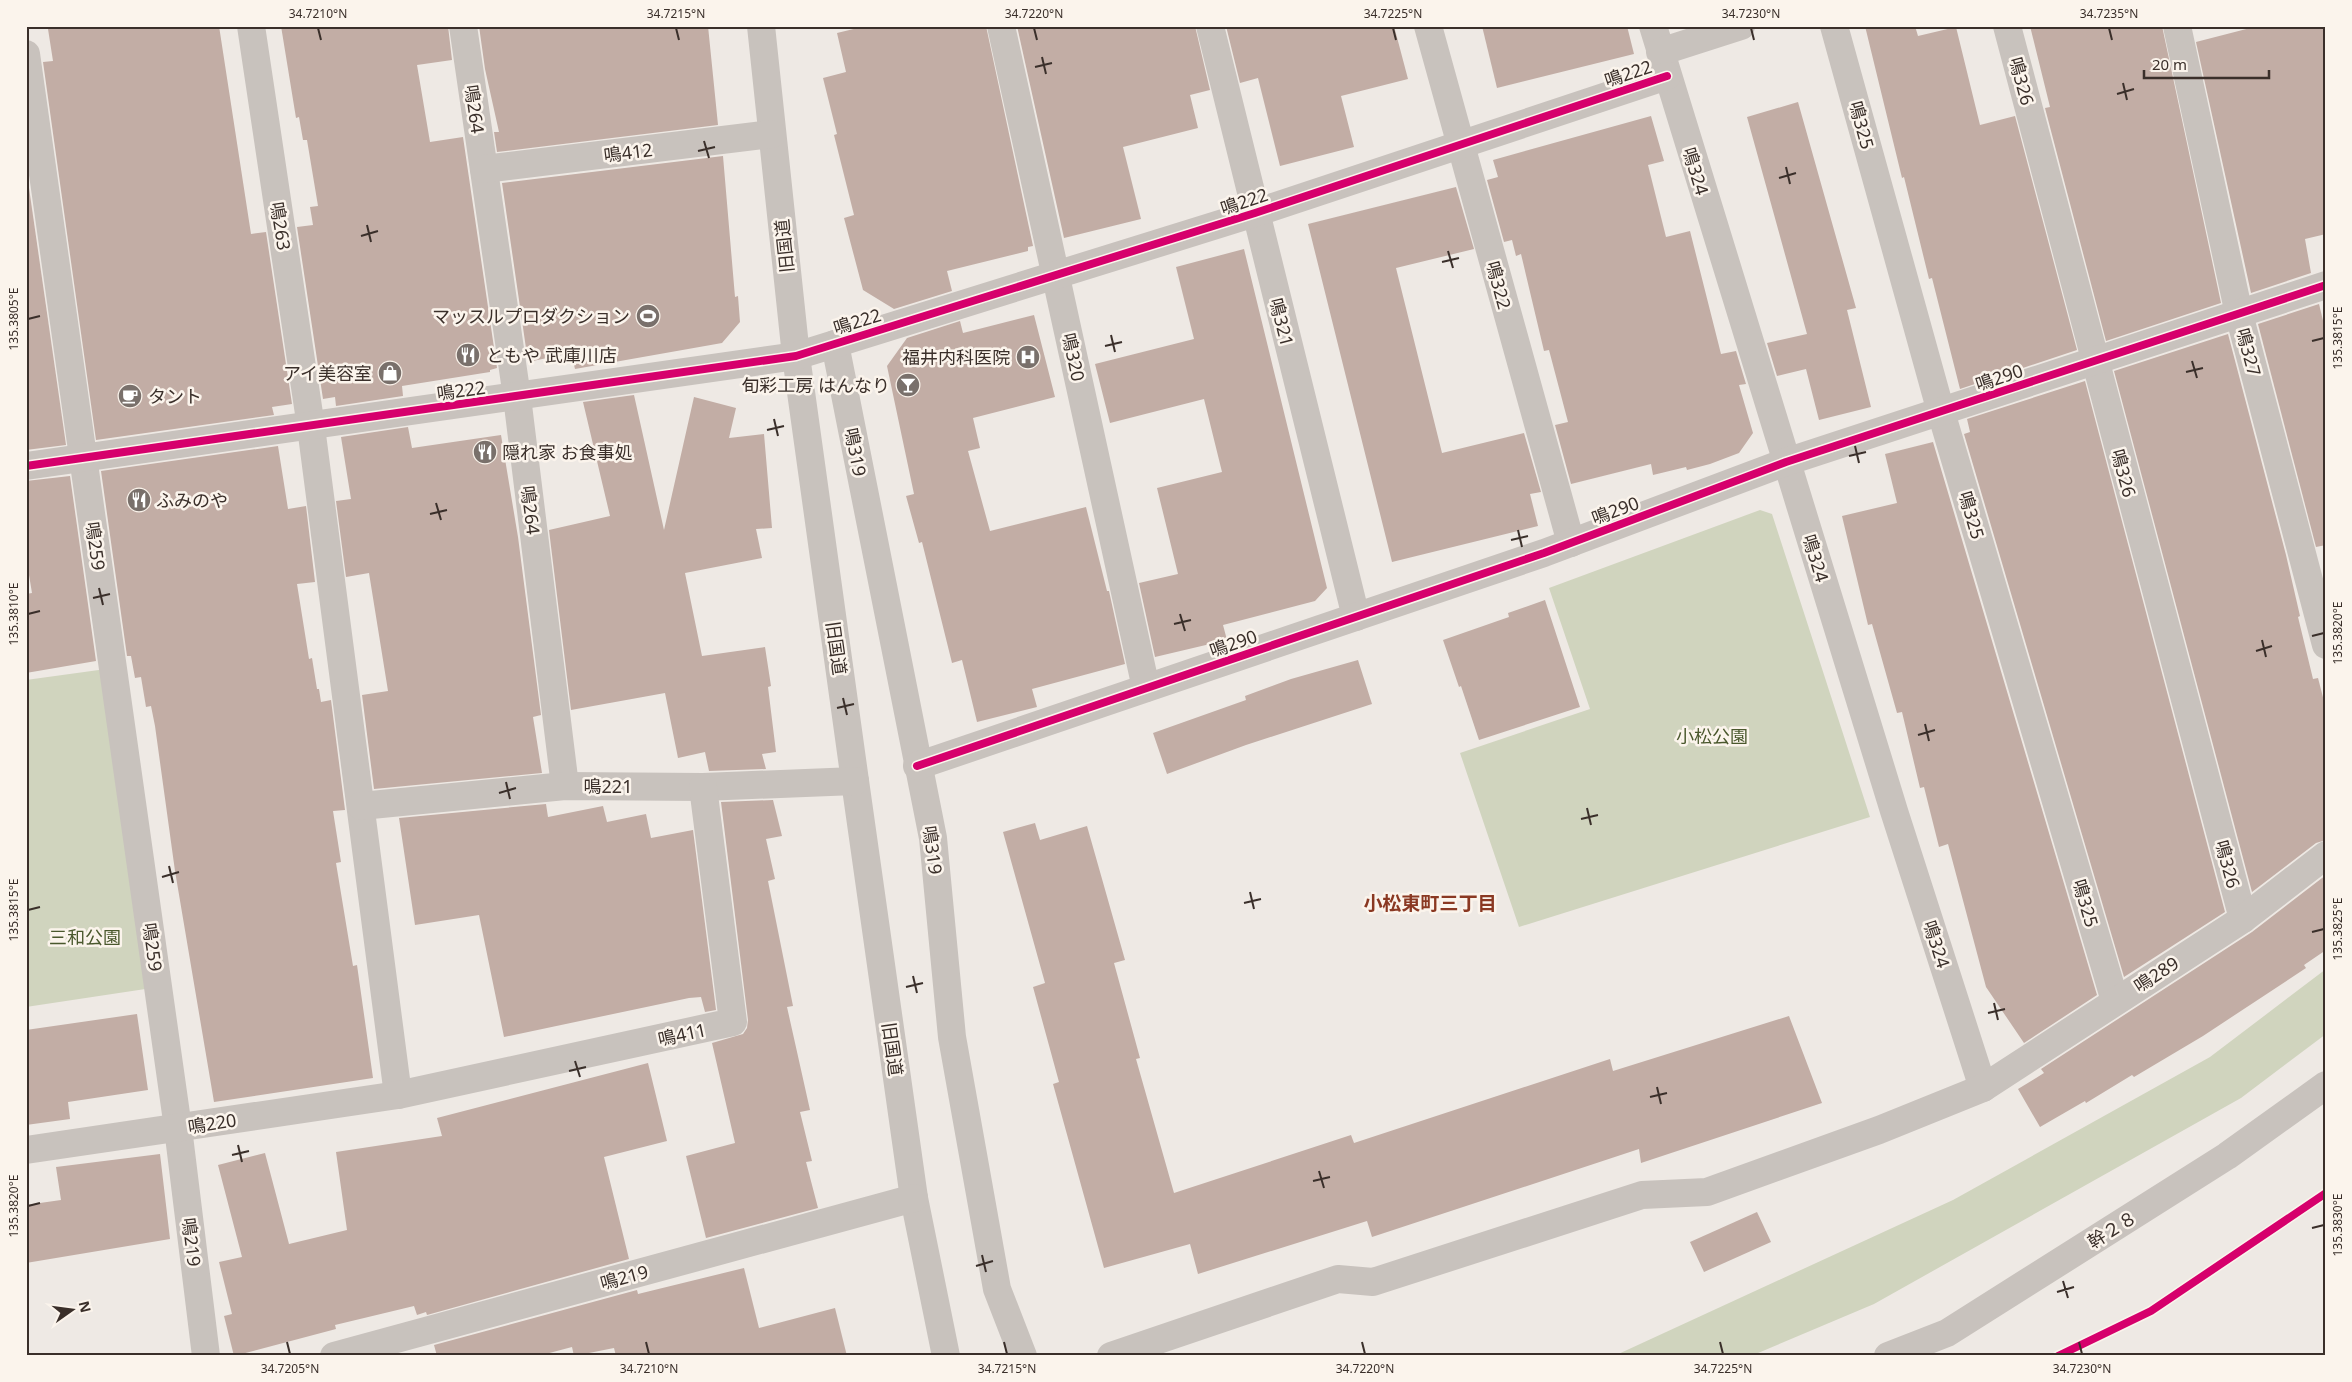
<svg xmlns="http://www.w3.org/2000/svg" width="2352" height="1382" viewBox="0 0 2352 1382" font-family="'Noto Sans','Noto Sans JP',sans-serif">
	<rect width="100%" height="100%" fill="#eee9e4"/>
	<!-- green -->
	<g fill="#d0d4be">
		<path d="M1760,510l12,4 98,303 -351,110 -59,-174 130,-44 -41,-121z"/>
		<path d="M106,669l46,319 -126,19v-327z"/>
		<path d="M2326,969v65l-85,64 -367,206 -123,52h-137l339,-156 257,-143z"/>
	</g>
	<!-- building -->
	<g fill="#c2ada5">
		<path d="M69,26h150l32,208 15,-2 26,172 -20,3 2,8 -178,25 -53,-378 10,-1 -5,-32z"/>
		<path d="M281,26h167l4,34 -35,5 13,77 33,-5 34,231 -7,2v2l-88,14 1,10 -67,10 -1,-9 -12,2 -26,-172 16,-2 -3,-18 8,-1 -11,-66h-4l-4,-23 -3,1z"/>
		<path d="M479,26h229l10,99 -221,27 -3,-20h5l-14,-63z"/>
		<path d="M866,26h120l47,220 -5,1v4l-81,20 5,20 -58,18 -31,-19 -19,-72 10,-3 -20,-80 3,-1 -14,-56 23,-6 -9,-39z"/>
		<path d="M1017,26h178l15,64 -20,5 8,33 -75,19 18,72 -77,19z"/>
		<path d="M1226,26h168l14,53 -67,17 13,51 -74,19 -22,-88 -18,5z"/>
		<path d="M1482,26h145l7,28 -137,34z"/>
		<path d="M1865,26h50l3,10 38,-9 24,98 35,-9 62,234 -117,39 -28,-111 -3,1 -25,-102 -2,1z"/>
		<path d="M2030,26h132l59,277 -115,38 -61,-233 5,-1z"/>
		<path d="M2258,26h68v208l-21,5 6,34 -60,20 -55,-251z"/>
		<path d="M1798,102l58,206 -9,2 24,97 -52,13 -13,-51 -29,7 -10,-33 40,-9 -60,-217z"/>
		<path d="M1651,116l13,45 -16,4 18,72 24,-6 31,123 15,-3 10,33 -7,1 14,48 -14,20 -29,11 -23,6 -1,-3 -33,8 -2,-11 -80,20 -16,-59 13,-3 -19,-72 -5,1 -23,-97 -5,2 -4,-16 -8,2 -17,-62 11,-3 -5,-17z"/>
		<path d="M723,156l12,141 3,-1 2,26 -18,21 -147,26 -4,-16 -43,9 -26,-179z"/>
		<path d="M26,167l40,278 -40,5z"/>
		<path d="M1456,187l18,62 -78,19 46,185 82,-20 17,59 -11,2 8,32 -146,36 -84,-338z"/>
		<path d="M1244,249l83,339 -12,13 -92,24 4,15 -72,17 -16,-74 39,-9 -21,-86 65,-16 -18,-73 -94,24 -15,-59 99,-25 -18,-72z"/>
		<path d="M2319,304l7,29v212l-10,2 -58,-223z"/>
		<path d="M1034,315l21,82 -82,21 7,30 -12,3 22,80 96,-24 21,84h2l16,73 -93,25 5,18 -60,15 -15,-62 -10,3 -30,-121 -3,1 -13,-47 8,-2 -27,-128 20,-28 53,-17 3,12z"/>
		<path d="M2228,334l58,221 14,61 -2,1 15,62 5,-1 8,31v131l-10,3 -64,49 -138,-521z"/>
		<path d="M2085,381l140,531 -101,65 -160,-543 6,-2 -3,-13z"/>
		<path d="M634,395l30,135 30,-133 42,11 -7,30 35,-4 8,94 -16,1 6,29 -77,15 17,83 63,-9 6,39 -3,1 8,65 -14,2 4,15 -57,2 -4,-19 -27,6 -13,-65 -94,17 -22,-180 61,-14 -27,-114z"/>
		<path d="M408,427l4,21 89,-13 17,102 23,178 -8,2 9,56 -168,16 -12,-94 26,-4 -19,-118 -23,4 -10,-76 15,-2 -10,-62z"/>
		<path d="M1933,442l164,553 -73,48 -38,-56 -38,-143 -9,3 -15,-60 -4,1 -18,-76 -5,1 -25,-89 -4,1 -26,-109 55,-13 -12,-49z"/>
		<path d="M278,446l10,63 18,-3 9,76 -18,2 12,75 3,-1 5,31h2l2,13 10,-2 14,110 -12,1 8,51 -5,1 17,103 4,-1 16,113 -159,24 -39,-231 -20,-145 -4,-20 -5,1 -5,-30 -6,1 -4,-22h-4l-26,-185z"/>
		<path d="M70,476l26,185 -70,12v-79l6,-1 -6,-36v-76z"/>
		<path d="M1545,600l35,107 -101,33 -18,-54 -2,1 -16,-47 66,-23 -1,-4z"/>
		<path d="M1358,660l14,44 -126,41 -79,29 -14,-41 93,-33 -1,-4 46,-17z"/>
		<path d="M773,800l9,36 -16,3 9,40 -7,2 25,125 -6,1 23,103 -10,2 12,49 -6,1 12,46 -112,30 -20,-82 49,-13 -23,-100 31,-9 4,-6 1,-8 -27,-218z"/>
		<path d="M546,804l2,13 55,-11 4,16 39,-8 5,24 42,-8 23,180 -11,2 -4,-15 -12,1 -185,39 -25,-122 -64,10 -16,-107z"/>
		<path d="M1035,823l5,17 47,-14 38,134 -11,3 26,95 -4,1 38,134 177,-58 3,8 256,-84 3,12 176,-55 33,87 -181,60 -2,-14 -267,88 -5,-16 -169,53 -8,-30 -86,24 -51,-184 6,-2 -26,-95 12,-4 -42,-151z"/>
		<path d="M2326,875v75l-22,15 2,3 -103,68 -69,41 -2,-2 -46,28 -1,-2 -45,26 -22,-38 26,-16 -3,-4 211,-137z"/>
		<path d="M137,1014l11,76 -80,12 2,17 -44,6v-95z"/>
		<path d="M648,1063l19,78 -63,16 25,102 -202,56 -1,-3 -9,3 -3,-9 -79,19 1,4 -102,27 -10,-40 8,-2 -13,-52 23,-5 -24,-92 47,-12 24,91 58,-14 -11,-78 106,-16 -5,-18z"/>
		<path d="M160,1154l10,85 -144,24v-58l35,-5 -5,-33z"/>
		<path d="M1757,1212l14,30 -67,30 -14,-30z"/>
		<path d="M744,1268l15,60 76,-20 12,48h-231l-2,-8 -40,8 -2,-9 -34,9h-101l-3,-11 203,-55 1,4z"/>
	</g>
	<g fill="none" stroke-linecap="round" stroke-linejoin="round">
		<!-- minor -->
		<g stroke="#c8c2bd" stroke-width="28">
			<path d="M251,26l60,401 87,668"/>
			<path d="M463,26l54,371 48,389"/>
			<path d="M761,26l35,330 59,425 59,417 32,158"/>
			<path d="M1001,26l145,662"/>
			<path d="M1210,26l146,591"/>
			<path d="M1428,26l143,517"/>
			<path d="M1653,26l241,785 89,277"/>
			<path d="M1834,26l107,386 174,589"/>
			<path d="M2007,26l236,893"/>
			<path d="M2177,26l62,288 87,331"/>
			<path d="M1660,52l81,-26"/>
			<path d="M26,54l152,1074 28,228"/>
			<path d="M484,169l288,-35"/>
			<path d="M835,344l98,494 19,199 45,252 26,67"/>
			<path d="M26,466l770,-110 459,-143 412,-137"/>
			<path d="M917,766l627,-213 242,-91 540,-177"/>
			<path d="M361,806l204,-20 138,1 152,-6"/>
			<path d="M26,1150l372,-55 335,-73 -30,-235"/>
			<path d="M334,1356l580,-158"/>
			<path d="M1111,1356l227,-77 35,3 269,-87 65,-3 172,-62 104,-42 260,-169 83,-64"/>
			<path d="M1888,1356l59,-23 280,-177 99,-71"/>
		</g>
		<!-- cycleway casing -->
		<g stroke="#fbf4ec" stroke-width="11">
			<g id="cycleway">
				<path d="M26,466l770,-110 459,-143 412,-137"/>
				<path d="M917,766l627,-213 242,-91 540,-177"/>
				<path d="M2058,1356l93,-45 175,-118"/>
			</g>
		</g>
		<!-- cycleway -->
		<use href="#cycleway" stroke="#d6006c" stroke-width="8"/>
	</g>
	<!-- ticks -->
	<path fill="none" stroke="#3a2f2a" stroke-width="2" d="M318,28l3,12M676,28l3,12M1034,28l3,12M1393,28l3,12M1751,28l3,12M2109,28l3,12M1042,57l4,17M1035,67l17,-4M2123,83l4,17M2117,94l17,-5M704,141l5,17M698,151l17,-4M1786,167l4,17M1779,178l17,-5M367,225l4,17M361,236l17,-5M1448,251l5,17M1442,262l17,-4M28,319l12,-3M1111,335l4,17M2312,341l12,-3M1105,346l17,-4M2192,361l5,17M2186,372l17,-4M774,419l4,17M767,430l17,-4M1855,446l4,17M1849,456l17,-4M436,503l5,17M430,514l17,-4M1518,530l4,17M1511,540l17,-4M99,588l4,17M93,598l17,-4M28,614l12,-3M1180,614l5,17M1174,624l17,-4M2312,636l12,-3M2262,640l4,17M2256,651l16,-5M843,698l4,17M837,708l17,-4M1925,724l4,17M1918,735l17,-5M506,782l4,17M499,793l17,-5M1587,808l4,17M1581,819l17,-4M169,866l4,17M162,877l17,-5M1250,892l4,17M1244,903l17,-4M28,910l12,-3M2312,932l12,-3M913,976l4,17M906,987l17,-4M1994,1003l4,17M1988,1013l17,-4M575,1061l5,16M569,1071l17,-4M1657,1087l4,17M1650,1097l17,-4M238,1145l4,17M232,1155l17,-4M1319,1171l5,17M1313,1181l17,-4M28,1206l12,-3M2312,1228l12,-3M982,1255l4,17M976,1266l17,-5M2063,1281l5,17M2057,1292l17,-5M287,1342l3,12M646,1342l3,12M1004,1342l3,12M1362,1342l3,12M1720,1342l3,12M2079,1342l3,12"/>
	<!-- icons -->
	<defs>
		<g id="stadium-disc" transform="scale(1.25)"><circle r="9.5" fill="#79706b" stroke="#fbf4ec"/><path d="M0-5a6.5 5 0 1 0 0 10a6.5 5 0 1 0 0-10ZM-3.5-1.8h7v3.6h-7Z" fill="#fff"/></g>
		<g id="restaurant-disc" transform="scale(1.25)"><circle r="9.5" fill="#79706b" stroke="#fbf4ec"/><path d="M-5-6h1v4h1v-4h1v4h1v-4h1v5L-1.5 .5V6h-2V.5L-5-1ZM5-6V6H3V1.5H1.5Q1.5-4 5-6Z" fill="#fff"/></g>
		<g id="hospital-disc" transform="scale(1.25)"><circle r="9.5" fill="#79706b" stroke="#fbf4ec"/><path d="M-5-5h3v3.5h4V-5h3V5h-3V1.5h-4V5h-3Z" fill="#fff"/></g>
		<g id="shop-disc" transform="scale(1.25)"><circle r="9.5" fill="#79706b" stroke="#fbf4ec"/><path d="M-5-2.5h2.3a2.7 3.5 0 0 1 5.4 0H5L5.5 6h-11ZM-1.5-2.5h3a1.5 2.3 0 0 0-3 0Z" fill="#fff"/></g>
		<g id="bar-disc" transform="scale(1.25)"><circle r="9.5" fill="#79706b" stroke="#fbf4ec"/><path d="M-6-5H6L.8 .8V4.5H3.5V6h-7V4.5H-.8V.8Z" fill="#fff"/></g>
		<g id="cafe-disc" transform="scale(1.25)"><circle r="9.5" fill="#79706b" stroke="#fbf4ec"/><path d="M-5.5-4.5H6V0H3Q3 3.5 0 3.5H-2.5Q-5.5 3.5-5.5 0ZM3-3.2v2h1.7v-2ZM-6 4.5H4V6H-6Z" fill="#fff"/></g>
	</defs>
	<g fill-rule="evenodd">
		<use href="#stadium-disc" x="648" y="316"/>
		<use href="#restaurant-disc" x="468" y="355"/>
		<use href="#hospital-disc" x="1028" y="357"/>
		<use href="#shop-disc" x="390" y="373"/>
		<use href="#bar-disc" x="908" y="385"/>
		<use href="#cafe-disc" x="130" y="396"/>
		<use href="#restaurant-disc" x="485" y="452"/>
		<use href="#restaurant-disc" x="139" y="500"/>
	</g>
	<g text-anchor="middle" dominant-baseline="central" stroke-width="5" stroke-linejoin="round" paint-order="stroke">
		<!-- street labels -->
		<g font-size="18" fill="#3a2f2a" stroke="#fbf4ec">
			<text transform="translate(1628 73) rotate(-18)">鳴222</text>
			<text transform="translate(2022 81) rotate(75)">鳴326</text>
			<text transform="translate(475 109) rotate(82)">鳴264</text>
			<text transform="translate(1862 125) rotate(75)">鳴325</text>
			<text transform="translate(628 152) rotate(-7)">鳴412</text>
			<text transform="translate(1696 171) rotate(73)">鳴324</text>
			<text transform="translate(1244 201) rotate(-18)">鳴222</text>
			<text transform="translate(281 226) rotate(81)">鳴263</text>
			<text transform="translate(784 246) rotate(-96)">旧国道</text>
			<text transform="translate(1499 285) rotate(75)">鳴322</text>
			<text transform="translate(857 321) rotate(-17)">鳴222</text>
			<text transform="translate(1282 322) rotate(76)">鳴321</text>
			<text transform="translate(2249 352) rotate(75)">鳴327</text>
			<text transform="translate(1074 357) rotate(78)">鳴320</text>
			<text transform="translate(1999 377) rotate(-18)">鳴290</text>
			<text transform="translate(461 390) rotate(-8)">鳴222</text>
			<text transform="translate(856 452) rotate(79)">鳴319</text>
			<text transform="translate(2124 473) rotate(75)">鳴326</text>
			<text transform="translate(531 510) rotate(83)">鳴264</text>
			<text transform="translate(1615 510) rotate(-20)">鳴290</text>
			<text transform="translate(1972 515) rotate(74)">鳴325</text>
			<text transform="translate(96 546) rotate(82)">鳴259</text>
			<text transform="translate(1816 558) rotate(73)">鳴324</text>
			<text transform="translate(1233 643) rotate(-19)">鳴290</text>
			<text transform="translate(837 648) rotate(82)">旧国道</text>
			<text x="608" y="786">鳴221</text>
			<text transform="translate(933 850) rotate(82)">鳴319</text>
			<text transform="translate(2228 864) rotate(75)">鳴326</text>
			<text transform="translate(2086 903) rotate(74)">鳴325</text>
			<text transform="translate(1937 944) rotate(72)">鳴324</text>
			<text transform="translate(153 947) rotate(82)">鳴259</text>
			<text transform="translate(2156 974) rotate(-33)">鳴289</text>
			<text transform="translate(682 1034) rotate(-12)">鳴411</text>
			<text transform="translate(893 1049) rotate(82)">旧国道</text>
			<text transform="translate(212 1123) rotate(-9)">鳴220</text>
			<text transform="translate(2112 1229) rotate(-32)">幹２８</text>
			<text transform="translate(192 1242) rotate(83)">鳴219</text>
			<text transform="translate(624 1277) rotate(-15)">鳴219</text>
		</g>
		<!-- poi labels -->
		<g font-size="18" fill="#3a2f2a" stroke="#fbf4ec" text-anchor="end">
			<text x="630" y="316">マッスルプロダクション</text>
			<text x="486" y="355" text-anchor="start">ともや 武庫川店</text>
			<text x="1010" y="357">福井内科医院</text>
			<text x="372" y="373">アイ美容室</text>
			<text x="890" y="385">旬彩工房 はんなり</text>
			<text x="148" y="396" text-anchor="start">タント</text>
			<text x="502" y="452" text-anchor="start">隠れ家 お食事処</text>
			<text x="156" y="500" text-anchor="start">ふみのや</text>
		</g>
		<!-- park labels -->
		<g font-size="18" fill="#4a582d" stroke="#fbf4ec">
			<text x="1712" y="736">小松公園</text>
			<text x="85" y="937">三和公園</text>
		</g>
		<!-- neighbourhood labels -->
		<g font-size="19" font-weight="bold" fill="#8a3822" stroke="#fbf4ec">
			<text x="1430" y="903">小松東町三丁目</text>
		</g>
	</g>
	<!-- border -->
	<rect width="2352" height="1382" fill="none" stroke="#fbf4ec" stroke-width="55"/>
	<!-- north arrow -->
	<g transform="translate(72 1310) rotate(76)" stroke="#fbf4ec" stroke-width="4" paint-order="stroke">
	<path d="M0-4L9 19L0 12L-9 19Z" fill="#3a2f2a"/>
	<text y="-8" font-size="14" font-weight="bold" text-anchor="middle" fill="#3a2f2a">N</text>
	</g>
	<!-- scale -->
	<path d="M2144 70v8h125v-8" fill="none" stroke="#3a2f2a" stroke-width="2.5"/>
	<text x="2152" y="70" font-size="15" fill="#3a2f2a" stroke="#fbf4ec" stroke-width="4" paint-order="stroke">20 m</text>
	<rect x="28" y="28" width="2296" height="1326" fill="none" stroke="#3a2f2a" stroke-width="2"/>
	<g font-size="12" text-anchor="middle" fill="#3a2f2a">
		<text x="318" y="18">34.7210°N</text>
		<text x="676" y="18">34.7215°N</text>
		<text x="1034" y="18">34.7220°N</text>
		<text x="1393" y="18">34.7225°N</text>
		<text x="1751" y="18">34.7230°N</text>
		<text x="2109" y="18">34.7235°N</text>
		<text transform="translate(14 319) rotate(-90)" y="4">135.3805°E</text>
		<text transform="translate(2338 338) rotate(-90)" y="4">135.3815°E</text>
		<text transform="translate(14 614) rotate(-90)" y="4">135.3810°E</text>
		<text transform="translate(2338 633) rotate(-90)" y="4">135.3820°E</text>
		<text transform="translate(14 910) rotate(-90)" y="4">135.3815°E</text>
		<text transform="translate(2338 929) rotate(-90)" y="4">135.3825°E</text>
		<text transform="translate(14 1206) rotate(-90)" y="4">135.3820°E</text>
		<text transform="translate(2338 1225) rotate(-90)" y="4">135.3830°E</text>
		<text x="290" y="1373">34.7205°N</text>
		<text x="649" y="1373">34.7210°N</text>
		<text x="1007" y="1373">34.7215°N</text>
		<text x="1365" y="1373">34.7220°N</text>
		<text x="1723" y="1373">34.7225°N</text>
		<text x="2082" y="1373">34.7230°N</text>
	</g>
</svg>
